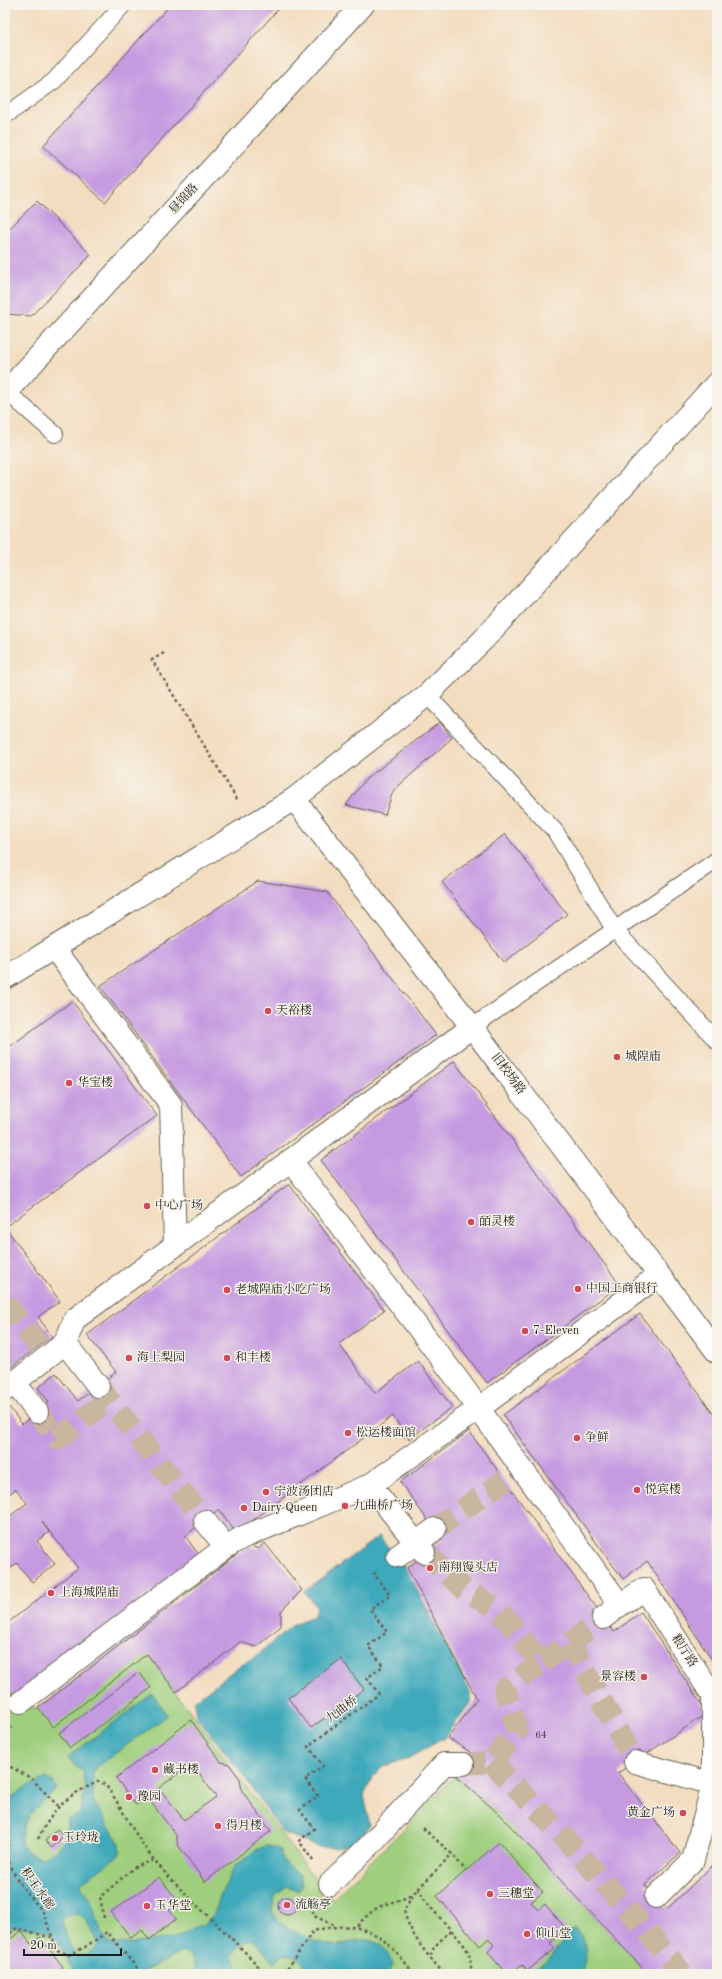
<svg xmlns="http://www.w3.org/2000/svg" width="722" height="1979" viewBox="0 0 722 1979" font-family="'Old Standard TT','Noto Serif SC',serif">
	<rect width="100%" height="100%" fill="#f7f3e8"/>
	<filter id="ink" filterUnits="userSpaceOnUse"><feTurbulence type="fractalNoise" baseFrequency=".025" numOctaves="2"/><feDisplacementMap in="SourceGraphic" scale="8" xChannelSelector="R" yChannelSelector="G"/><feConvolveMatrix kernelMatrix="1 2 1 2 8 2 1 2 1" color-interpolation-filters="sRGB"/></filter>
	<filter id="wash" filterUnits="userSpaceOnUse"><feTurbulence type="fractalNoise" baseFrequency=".012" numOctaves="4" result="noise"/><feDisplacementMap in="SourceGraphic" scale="16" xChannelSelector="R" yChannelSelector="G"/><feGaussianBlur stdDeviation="0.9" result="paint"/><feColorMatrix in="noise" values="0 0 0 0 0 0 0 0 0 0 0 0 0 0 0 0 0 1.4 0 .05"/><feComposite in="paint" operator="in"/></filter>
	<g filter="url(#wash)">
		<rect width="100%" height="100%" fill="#f3ddc0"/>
		<!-- green -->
		<path fill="#9fcf7e" stroke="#5e764d" d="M133,1635l184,247 16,17 81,-80 41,-44 45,40 148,159h-643v-291l21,24 12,1z"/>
		<!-- water -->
		<g fill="#3ca9bb" stroke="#2c626c" fill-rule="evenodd">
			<path d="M379,1536l27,33 63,120 2,8 -1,6 -26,35 -35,20 -25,8 -11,11 -9,18 6,31 -4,5 -17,14 -13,3 -18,-1 -36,-15 -37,-54 -49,-62 -2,-15 49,-38 11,-5 41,-35 19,-7 3,-9 -13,-15z"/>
			<path d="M152,1694l16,21 -75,55v31l27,43v10l-38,28 -1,4 10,15 11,32 8,11c17,1 31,-2 47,-4 6,-1 13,0 19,-3 10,-4 17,-11 28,-12l11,-13 6,-18 14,-28 23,-17 8,-3 10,1 4,5c2,11 11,16 20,23l2,10 -4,6 -11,-5 -12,9 -3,16c10,18 42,32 62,34 9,1 16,-4 24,-5 18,-2 30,8 34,24l-2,5 1,5h-82c-7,-15 -11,-19 -28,-19l-7,8 -20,-23c-12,1 -18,6 -22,18l5,6v8l-3,2h-37l-6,-19 -8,-3 -44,22h-62c-6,-5 -7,-9 -10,-15 -10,-20 -15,-29 -38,-31 -9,-1 -16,-2 -24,3v-129l21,-15 20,-9 7,4 4,7c-19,19 -36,28 -36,56l9,8 12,5 12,-7 12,-12 1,-19 13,-7 5,-24 -2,-18 -7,-4 -8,-10zM78,1913c8,5 18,23 20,32 -6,8 -12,10 -22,10l-7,-11 -7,-23 4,-5z"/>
			<path d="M574,1929c19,15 11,24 8,45h-57c12,-4 25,-16 32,-26 6,-7 9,-14 17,-19z"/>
		</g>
		<g id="blocks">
			<!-- building -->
			<g fill="#c59ae1" fill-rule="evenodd">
				<path d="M170,5h112l-177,197 -62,-56z"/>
				<path d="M37,201l54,54 -60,61 -26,-2v-81z"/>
				<path d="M440,722l12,16 -59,53 -8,24 -39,-10 20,-26z"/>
				<path d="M505,834l62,80 -63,49 -62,-81z"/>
				<path d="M258,881l69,11 109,143 -195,142 -141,-191z"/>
				<path d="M72,1001l85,115 -152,111 55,74 -22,16 14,19 -47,36v-322z"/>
				<path d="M454,1061l166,224 -133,98 -166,-223z"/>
				<path d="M289,1184l95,126 -45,34 36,49 43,-32 34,46 -43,32 -16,-23 -157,117 -17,-24 -34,27 14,19 -183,143 -11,-14v-59l73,-57 -36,-46 7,10 -12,9 18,23 -23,18 -15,-19 -12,10v-53l22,-17 -11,-14 -11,8v-95l17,22 27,-22 -11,-14 18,-15 22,28 38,-29 -29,-37z"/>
				<path d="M640,1314l77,104v249l-70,-106 -24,18 -120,-164z"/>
				<path d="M469,1431l145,201 27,-20 66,101 -89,60 62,80 -35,32 22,24 50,-48v113h-69l-148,-159 -45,-40 15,-23 -22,-14 29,-39 -70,-131 35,-28 -42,-58z"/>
				<path d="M265,1543l37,47 -21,21v15l-25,21 -16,-5 -64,50 -29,-38 -94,73 -15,-19 211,-163 9,4z"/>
				<path d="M341,1659l23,30 -53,39 -23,-30z"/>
				<path d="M139,1672l12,16 -81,60 -11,-15z"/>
				<path d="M191,1720l30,42 8,2 11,15 2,12 29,40 -66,51 -27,-37 -2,-10 -29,-38 -11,8 -20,-27zM192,1763l24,34 -32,23 -25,-32z"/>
				<path d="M57,1829l7,6 -12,13 -7,-7z"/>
				<path d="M499,1842l44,50 -12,10 7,8 7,-6 21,25 -16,14 5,6 -28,22 -5,-6 -11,9h-5l-18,-22 6,-7 -6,-6 -8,7 -43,-50z"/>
				<path d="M159,1877l20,25 -10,8 7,9 -27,21 -7,-10 -11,8 -20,-26z"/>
				<circle cx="287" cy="1906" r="9"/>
				<path d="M21,1931l10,13 9,-7 23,30 -9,7h-48l-1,-31z"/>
			</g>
		</g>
	</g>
	<g filter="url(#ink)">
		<use href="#blocks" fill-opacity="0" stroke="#676055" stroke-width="1"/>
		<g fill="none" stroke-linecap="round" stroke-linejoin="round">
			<!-- pedestrian-tunnel -->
			<g stroke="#c8b69f" stroke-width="22" stroke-dasharray="22 11" stroke-linecap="butt">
				<path d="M5,1303l34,43"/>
				<path d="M98,1386l107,135"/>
				<path d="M37,1412l21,27 51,-40"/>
				<path d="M435,1529l70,-49"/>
				<path d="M424,1552l40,37 36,22 41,52 29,-20 65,119"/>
				<path d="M570,1643l33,-25"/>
				<path d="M492,1762c67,68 130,139 191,212"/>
				<path d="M463,1764l29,-2 25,-31 -12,-42 36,-26"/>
			</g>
			<!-- service casing -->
			<g stroke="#676055" stroke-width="18">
				<g id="service">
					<path d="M5,116l49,-35 69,-76"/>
					<path d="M7,392l48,42"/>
					<path d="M427,695l128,136 59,98 103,112"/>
					<path d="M472,1027l245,-167"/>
				</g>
			</g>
			<!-- pedestrian casing -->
			<g stroke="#676055" stroke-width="24">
				<g id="pedestrian">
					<path d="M294,799l178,228 245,325"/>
					<path d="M54,948l117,157 4,140"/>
					<path d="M291,1161l167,219 162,225 24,-16 69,107v88l4,1"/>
					<path d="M65,1343l33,43"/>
					<path d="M15,1383l22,29"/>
					<path d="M5,1390l60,-47 10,-24 397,-292"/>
					<path d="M370,1485l46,58 8,9"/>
					<path d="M205,1521l21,26"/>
					<path d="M398,1556l37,-27"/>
					<path d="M603,1618l17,-13"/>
					<path d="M21,1702l205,-155 15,-9 129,-53 108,-76 181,-134"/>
					<path d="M635,1762l78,22 -20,76 -37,37"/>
					<path d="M330,1884l39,-38 75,-82h19"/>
				</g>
			</g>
			<!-- minor casing -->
			<g stroke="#676055" stroke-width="24">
				<g id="minor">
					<path d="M5,393l358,-388"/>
					<path d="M5,978l289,-179 133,-104 57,-56 233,-256"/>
				</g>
			</g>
			<!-- path -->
			<g stroke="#676055" stroke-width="2.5" stroke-dasharray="3 3" stroke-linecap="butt">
				<path d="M164,653l-12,7 86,141"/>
				<path d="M335,1711l8,9"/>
				<path d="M5,1739l6,-12"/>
				<path d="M5,1764l26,14 28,29"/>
				<path d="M5,1808l3,14v38l10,21 25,31 14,38 12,5 16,-8 22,-15 35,42"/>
				<path d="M423,1828l29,26 14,17"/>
				<path d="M38,1839c16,-32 29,-44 62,-58l9,8c14,22 30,53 46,72 34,41 76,73 110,113"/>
				<path d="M313,1861l-14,-20 15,-12 -14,-19 18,-14 -13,-17 18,-13 -15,-20 71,-52 -12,-16 16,-12 -15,-20 19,-14 -17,-23 20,-14 -16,-21 3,-2"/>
				<path d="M418,1888l7,13 26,29 -17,17 -4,11"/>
				<path d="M313,1905l-1,2 2,9 20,9"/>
				<path d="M104,1918l-4,-21 35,-30 19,-7"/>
				<path d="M357,1926c7,-8 14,-15 24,-20 12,-5 20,-5 32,-12"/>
				<path d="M451,1930c14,16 21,21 20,44"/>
				<path d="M5,1937l12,-9 35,10"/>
				<path d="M158,1974l5,-4 3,4"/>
				<path d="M284,1974l29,-43c32,-8 57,-7 81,19 7,7 13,16 20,24"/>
				<path d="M444,1974c-17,-20 -33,-37 -40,-63l9,-17 39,-40"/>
			</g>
			<!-- service -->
			<use href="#service" stroke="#fff" stroke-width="16"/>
			<!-- pedestrian -->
			<use href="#pedestrian" stroke="#fff" stroke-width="22"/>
			<!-- minor -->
			<use href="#minor" stroke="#fff" stroke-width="22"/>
		</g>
	</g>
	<!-- markers -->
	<g fill="#d1495b" stroke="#f7f3e8" stroke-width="1.5">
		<circle cx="268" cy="1011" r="4"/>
		<circle cx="617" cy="1057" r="4"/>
		<circle cx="69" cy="1083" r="4"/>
		<circle cx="147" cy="1206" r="4"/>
		<circle cx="471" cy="1222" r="4"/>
		<circle cx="578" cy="1289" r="4"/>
		<circle cx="227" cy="1290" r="4"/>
		<circle cx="525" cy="1331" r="4"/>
		<circle cx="129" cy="1358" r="4"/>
		<circle cx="227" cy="1358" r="4"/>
		<circle cx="348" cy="1433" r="4"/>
		<circle cx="577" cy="1438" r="4"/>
		<circle cx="637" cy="1490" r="4"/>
		<circle cx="266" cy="1492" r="4"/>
		<circle cx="345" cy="1506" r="4"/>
		<circle cx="244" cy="1508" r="4"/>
		<circle cx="430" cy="1568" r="4"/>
		<circle cx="51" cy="1593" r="4"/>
		<circle cx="644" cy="1677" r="4"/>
		<circle cx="155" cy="1770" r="4"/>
		<circle cx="129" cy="1797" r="4"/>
		<circle cx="683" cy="1813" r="4"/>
		<circle cx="218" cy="1826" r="4"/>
		<circle cx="55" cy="1838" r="4"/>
		<circle cx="490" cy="1894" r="4"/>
		<circle cx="287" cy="1905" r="4"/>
		<circle cx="147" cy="1906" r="4"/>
		<circle cx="527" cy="1934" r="4"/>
	</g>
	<g text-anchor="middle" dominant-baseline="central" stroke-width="3" stroke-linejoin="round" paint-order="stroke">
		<!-- number labels -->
		<g font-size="10" fill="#463c4d">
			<text x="541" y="1735">64</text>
		</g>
		<!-- street labels -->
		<g font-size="12" fill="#1c1c1c" stroke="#f7f3e8">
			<text transform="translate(184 199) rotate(-47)">昼锦路</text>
			<text transform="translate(508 1074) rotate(53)">旧校场路</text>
			<text transform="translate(684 1651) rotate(57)">粮厅路</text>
			<text transform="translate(342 1710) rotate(-37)">九曲桥</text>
			<text transform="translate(37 1889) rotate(55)">积玉水廊</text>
		</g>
		<!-- poi labels -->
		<g font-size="12" fill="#1c1c1c" stroke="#f7f3e8" text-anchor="start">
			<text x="276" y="1011">天裕楼</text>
			<text x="625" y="1057">城隍庙</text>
			<text x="77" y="1083">华宝楼</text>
			<text x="155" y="1206">中心广场</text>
			<text x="479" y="1222">皕灵楼</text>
			<text x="586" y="1289">中国工商银行</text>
			<text x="235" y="1290">老城隍庙小吃广场</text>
			<text x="533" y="1331">7-Eleven</text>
			<text x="137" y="1358">海上梨园</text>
			<text x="235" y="1358">和丰楼</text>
			<text x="356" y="1433">松运楼面馆</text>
			<text x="585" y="1438">争鲜</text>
			<text x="645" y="1490">悦宾楼</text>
			<text x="274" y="1492">宁波汤团店</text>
			<text x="353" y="1506">九曲桥广场</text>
			<text x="252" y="1508">Dairy Queen</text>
			<text x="438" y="1568">南翔馒头店</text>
			<text x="59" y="1593">上海城隍庙</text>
			<text x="636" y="1677" text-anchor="end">景容楼</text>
			<text x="163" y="1770">藏书楼</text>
			<text x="137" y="1797">豫园</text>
			<text x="675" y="1813" text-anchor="end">黄金广场</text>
			<text x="226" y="1826">得月楼</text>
			<text x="63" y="1838">玉玲珑</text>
			<text x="498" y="1894">三穗堂</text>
			<text x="295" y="1905">流觞亭</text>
			<text x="155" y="1906">玉华堂</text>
			<text x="535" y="1934">仰山堂</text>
		</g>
	</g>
	<!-- margin -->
	<rect width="722" height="1979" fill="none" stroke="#f7f3e8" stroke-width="20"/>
	<!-- scale -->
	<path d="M24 1949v6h97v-6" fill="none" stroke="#1c1c1c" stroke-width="2"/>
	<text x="30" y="1949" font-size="12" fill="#1c1c1c" stroke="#f7f3e8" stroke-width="3" paint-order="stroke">20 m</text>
</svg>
